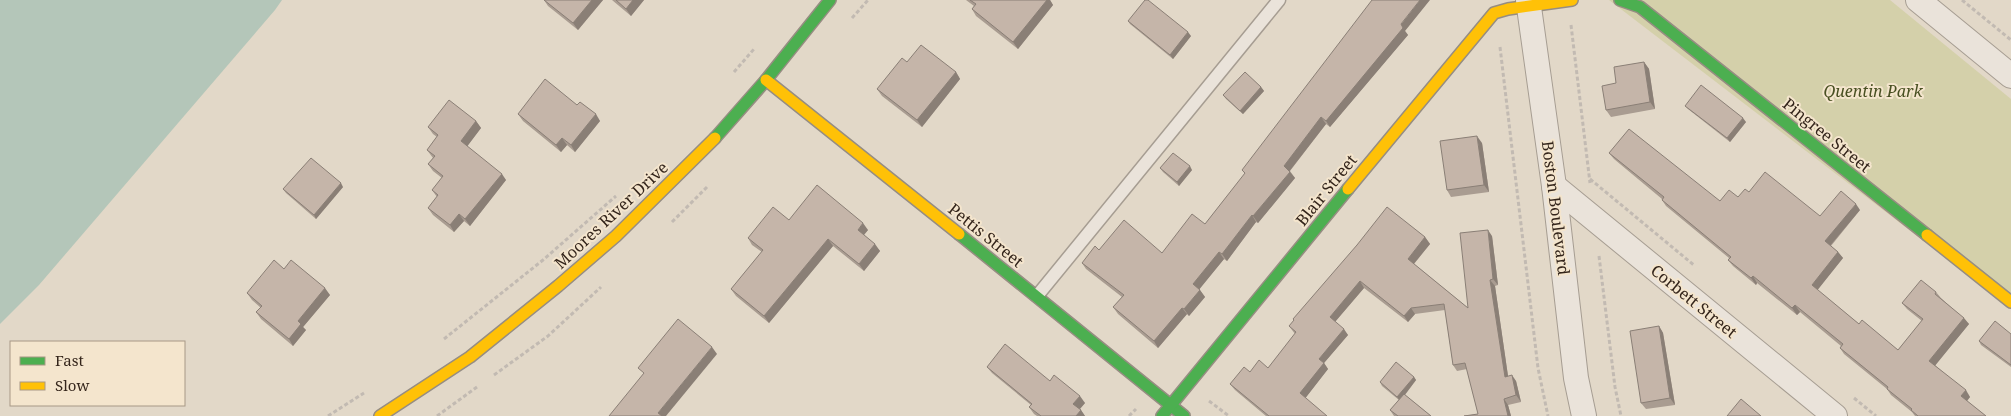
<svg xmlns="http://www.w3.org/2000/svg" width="2011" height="416" viewBox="0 0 2011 416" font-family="'Noto Serif',serif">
	<rect width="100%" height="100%" fill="#e2d8c8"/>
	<!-- green -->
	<path fill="#d4d0aa" d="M1609,0h281l121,99v209z"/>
	<!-- water -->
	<path fill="#b4c6b9" d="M0,0h282l-7,10 -236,275 -39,39z"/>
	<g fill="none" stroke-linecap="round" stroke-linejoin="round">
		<!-- lane casing -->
		<g stroke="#a69d92" stroke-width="15">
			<path id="lane" d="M1037,296l242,-296"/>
		</g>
		<!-- street casing -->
		<g stroke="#a69d92" stroke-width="26">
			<g id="street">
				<path d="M1528,0l26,186 22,192 8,38"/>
				<path d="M1918,0l93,76"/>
				<path d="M1554,186l281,230"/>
			</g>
		</g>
		<!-- fast casing -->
		<g stroke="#968d82" stroke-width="14">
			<g id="fast">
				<path d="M1620,0l20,7 287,228"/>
				<path d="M715,138l51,-58 64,-80"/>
				<path d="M959,234l225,182"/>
				<path d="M1162,416l186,-227"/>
			</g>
		</g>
		<!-- slow casing -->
		<g stroke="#968d82" stroke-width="14">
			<g id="slow">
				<path d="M766,80l193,154"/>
				<path d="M1348,189l146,-176 14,-4 64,-9"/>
				<path d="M1927,235l84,67"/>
				<path d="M380,416l90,-59 88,-71 58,-50 99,-98"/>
			</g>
		</g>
		<!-- path -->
		<g stroke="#c2bab2" stroke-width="3" stroke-dasharray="4 2.5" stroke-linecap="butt">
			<path d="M1962,0l49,40"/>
			<path d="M852,18l16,-18"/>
			<path d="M1571,25l19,158"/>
			<path d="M1500,47l38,321 10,48"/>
			<path d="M734,72l20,-23"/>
			<path d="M1590,179l105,87"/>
			<path d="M672,222l36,-36"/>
			<path d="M1599,256l16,131 6,29"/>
			<path d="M444,339l99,-79 73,-64"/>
			<path d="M494,375l54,-39 53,-49"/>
			<path d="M1854,398l22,18"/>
			<path d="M1209,401l20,15"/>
			<path d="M328,416l36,-23"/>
			<path d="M437,416l40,-29"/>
			<path d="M1129,416l7,-7"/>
		</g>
		<!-- lane -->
		<use href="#lane" stroke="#eae3da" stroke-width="12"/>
		<!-- street -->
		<use href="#street" stroke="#eae3da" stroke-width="24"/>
		<!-- fast -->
		<use href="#fast" stroke="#4caf50" stroke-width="11"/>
		<!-- slow -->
		<use href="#slow" stroke="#ffc107" stroke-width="11"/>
	</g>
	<!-- wall -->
	<g fill="#a99c91">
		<path d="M544,0h59l-25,30 -30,-24z"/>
		<path d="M612,0h32l-13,16z"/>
		<path d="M966,0h84l3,5 -35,44 -42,-33 -4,-7 2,-3z"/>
		<path d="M1128,21l63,15 -18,23 -43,-35z"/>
		<path d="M1405,31l3,4 -78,92 -4,-3 -36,47 5,7 -37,45 -2,-1 -29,39 -3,-2 -25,30 6,8 -16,19 -2,-2 -29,34 -40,-34 -5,-7 9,-10 -36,-28 -4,-6 17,-13 63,3 43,-29 40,-50 -3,-4z"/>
		<path d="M907,62l49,10 4,7 -38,48 -40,-31 -5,-7z"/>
		<path d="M1644,62l5,7 6,40 -44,8 -5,-7 10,-27z"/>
		<path d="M1261,87l3,4 -21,23 -17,-15 -3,-4z"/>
		<path d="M577,105l23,16 -25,31 -8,-7 -6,7 -38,-31 -5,-7z"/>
		<path d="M1685,106l61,16 -16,20 -42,-33z"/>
		<path d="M476,121l5,7 -14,18 39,34 -36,46 -6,-5 -10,11 -21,-17 -5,-7 9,-11 -5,-7 10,-12 -9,-7 -5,-7 5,-6 -6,-8 10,-13 -4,-3 -5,-7z"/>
		<path d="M1482,143l7,49 -38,5 -4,-7z"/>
		<path d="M1609,153l111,48 18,-4 11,-5 71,24 40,-6 -29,36 7,6 5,6 -26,32 42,34 39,26 24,-29 -15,-12 -5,-6 34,-11 5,6 28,26 -34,41 35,32 -3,4 19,15h-71l-3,-4 -21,-17 -4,-6 -43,-35 -4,-6 1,-2 -41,-34 -3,3 -40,-32 -1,2 -23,-19 -5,-6 1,-2 -63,-52 -4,-6v-1l-48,-40z"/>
		<path d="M1160,168l32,2 -13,16 -16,-14z"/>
		<path d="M343,187l-27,32 -30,-26 -3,-4z"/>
		<path d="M789,220l79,10 -4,5 16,16 -16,20 -31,-25 -64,77 -33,-27 -5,-7 31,-37 -10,-7 -4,-7z"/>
		<path d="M1492,236l6,49 -3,1 13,90 8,5 5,21 -13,3 3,11h-47l14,-2 -11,-45 -10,2 -4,-6 -8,-55 -30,4 -7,8 -44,-34 -29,34 13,13 -24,28 4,6 -23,29 22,18h-61l-31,-26 -5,-6 20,-12 18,-4 27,-34 -6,-8 136,-89 5,7 -16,20 54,44z"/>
		<path d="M284,269l46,26 -27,32 3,3 -13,16 -32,-27 -5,-7 5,-4 -9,-8 -5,-7z"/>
		<path d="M1659,326l4,7 12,72 -29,4 -5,-6z"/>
		<path d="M2011,334v33l-30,-22 -2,-4z"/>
		<path d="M987,367l63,14 35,22 -5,6 5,7h-48l-3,-2 -5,-7 2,-2 -39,-32z"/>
		<path d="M1414,377l2,3 -11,15 26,21h-37l-4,-6 9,-10 -17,-14 -2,-4z"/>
	</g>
	<!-- shaded-wall -->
	<g fill="#8a7f76">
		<path d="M592,0h11l-25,30 -5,-7z"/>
		<path d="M633,0h11l-13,16 -5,-7z"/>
		<path d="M1047,0h3l3,5 -35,44 -5,-7z"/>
		<path d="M1420,0h10l-25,31 3,4 -78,92 -4,-6z"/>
		<path d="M1188,32l3,4 -18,23 -3,-4z"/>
		<path d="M1644,62l5,7 6,40 -5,-7z"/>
		<path d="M956,72l4,7 -38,48 -5,-7z"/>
		<path d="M1261,87l3,4 -21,23 -3,-3z"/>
		<path d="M596,114l4,7 -25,31 -4,-7z"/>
		<path d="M1321,117l5,7 -38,49 -4,-7z"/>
		<path d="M1743,118l3,4 -16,20 -3,-4z"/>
		<path d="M476,121l5,7 -15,20 -5,-7z"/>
		<path d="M1477,136l5,7 7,49 -5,-7z"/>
		<path d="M562,138l5,7 -6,7 -5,-7z"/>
		<path d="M1190,166l2,4 -13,16 -2,-4z"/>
		<path d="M1290,172l5,6 -37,45 -5,-7z"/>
		<path d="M502,174l4,6 -36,46 -5,-7z"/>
		<path d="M341,183l2,4 -27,32 -2,-4z"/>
		<path d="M1856,204l4,6 -31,37 -4,-6z"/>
		<path d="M459,214l5,7 -10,11 -4,-7z"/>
		<path d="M1252,215l4,7 -29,39 -5,-7z"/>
		<path d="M863,223l5,7 -6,7 -4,-7z"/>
		<path d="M1488,230l4,6 6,49 -5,-6z"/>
		<path d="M1425,237l5,7 -18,22 -4,-7z"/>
		<path d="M828,239l5,7 -64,77 -5,-7z"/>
		<path d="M875,244l5,7 -16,20 -5,-7z"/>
		<path d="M1219,252l5,7 -26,32 -5,-7z"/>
		<path d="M1838,252l5,6 -27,34 -4,-7z"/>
		<path d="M1753,276l4,7 -1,2 -5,-7z"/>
		<path d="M1490,280l5,6 14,97 -4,-6z"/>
		<path d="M1360,281l4,7 -30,35 -4,-6z"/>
		<path d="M325,288l5,7 -27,32 3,3 -13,16 -4,-7 9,-18z"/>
		<path d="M1200,290l5,7 -16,19 -5,-7z"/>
		<path d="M1795,305l5,7 -3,3 -5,-7z"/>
		<path d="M1182,308l5,6 -29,34 -4,-7z"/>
		<path d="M1411,308l4,6 -7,8 -4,-6z"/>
		<path d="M1964,318l5,6 -35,43 -5,-6z"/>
		<path d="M1659,326l4,7 12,72 -5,-7z"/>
		<path d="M1344,329l4,6 -24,28 4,6 -24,31 -4,-7 19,-34z"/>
		<path d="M712,347l5,7 -51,62h-6l-2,-3z"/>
		<path d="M1512,375l4,6 5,21 -5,-7z"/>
		<path d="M1414,377l2,3 -16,21 -3,-4z"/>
		<path d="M1966,390l4,7 -4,5 -5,-6z"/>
		<path d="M1080,396l5,7 -7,8 -5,-7z"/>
		<path d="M1504,399l4,6 3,11h-3z"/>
		<path d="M1081,410l4,6h-9z"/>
	</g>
	<!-- building -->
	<g fill="#c5b5a9" stroke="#8a7f76">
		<path d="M544,0h48l-19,23z"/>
		<path d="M616,0h17l-7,9z"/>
		<path d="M970,0h77l-34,42 -41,-33 4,-5z"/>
		<path d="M1145,0h3l40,32 -18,23 -42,-34z"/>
		<path d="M1372,0h48l-19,24 2,4 -77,93 -5,-4 -37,49 6,6 -37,44 -1,-1 -30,39 -3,-2 -26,32 7,6 -16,19 -2,-1 -28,33 -41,-34 11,-12 -42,-32 13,-17 4,4 25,-30 38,33 30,-39 13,10 40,-51 -3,-3z"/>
		<path d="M921,45l35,27 -39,48 -40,-31 25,-31 5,4z"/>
		<path d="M1644,62l6,40 -44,8 -4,-24 14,-3 -2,-16z"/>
		<path d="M1245,72l16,15 -21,24 -17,-16z"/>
		<path d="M545,79l32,26 3,-3 16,12 -25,31 -9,-7 -6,7 -38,-31z"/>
		<path d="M1701,85l42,33 -16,20 -42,-32z"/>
		<path d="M449,100l27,21 -15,20 41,33 -37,45 -6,-5 -9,11 -22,-17 10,-13 -6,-5 11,-14 -15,-12 7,-8 -8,-6 11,-15 -10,-8z"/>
		<path d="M1629,129l91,72 9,-11 9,7 7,-8 4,3 16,-20 55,44 21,-25 15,13 -31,37 13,11 -26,33 47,39 3,-4 36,30 25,-31 -21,-16 19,-23 15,12 -1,2 29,24 -35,43 37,29 -5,6 25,20h-68l-7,-6 1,-1 -25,-20 1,-2 -48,-39 3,-4 -48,-39 -3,3 -39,-32 -2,2 -23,-18 3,-3 -69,-57 2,-3 -55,-44z"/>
		<path d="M1477,136l7,49 -37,5 -7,-49z"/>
		<path d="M1173,153l17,13 -13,16 -17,-14z"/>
		<path d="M311,158l30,25 -27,32 -31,-26z"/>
		<path d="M817,185l46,38 -5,7 17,14 -16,20 -31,-25 -64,77 -33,-27 32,-39 -15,-12 25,-31 16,13z"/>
		<path d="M1387,207l38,30 -17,22 60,49 -8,-75 28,-3 5,49 -3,1 15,97 7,-2 4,20 -12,4 4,17h-44l14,-2 -13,-51 -12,2 -9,-61 -33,4 -7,8 -44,-35 -30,36 14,12 -25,30 5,4 -24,30 27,23h-58l-39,-32 14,-17 6,5 9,-12 9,8 28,-36 -7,-6 5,-6 -1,-1 64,-74z"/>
		<path d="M274,260l10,9 7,-9 34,28 -27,33 3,3 -12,15 -33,-27 6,-6 -15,-13z"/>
		<path d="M678,319l34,28 -54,66 4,3h-53l35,-43 -6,-5z"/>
		<path d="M1995,321l16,13v31l-32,-24z"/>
		<path d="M1659,326l11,72 -29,5 -11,-72z"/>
		<path d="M1005,344l45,37 4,-6 26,21 -7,8 8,6 -5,6h-35l-12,-9 3,-3 -45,-37z"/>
		<path d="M1396,362l18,15 -17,20 -17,-15z"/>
		<path d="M1404,394l27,22h-33l-8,-6z"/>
		<path d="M1741,399l20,17h-34z"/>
	</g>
	<g text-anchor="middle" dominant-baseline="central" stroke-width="4" stroke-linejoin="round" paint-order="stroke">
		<!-- park labels -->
		<g font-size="16" font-style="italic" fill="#495022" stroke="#f4e5cd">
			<text x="1873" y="91">Quentin Park</text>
		</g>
		<!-- street labels -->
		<g font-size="16" fill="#34251b" stroke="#f4e5cd">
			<text transform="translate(1827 135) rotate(39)">Pingree Street</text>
			<text transform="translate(1326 190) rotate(-51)">Blair Street</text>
			<text transform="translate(1556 208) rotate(83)">Boston Boulevard</text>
			<text transform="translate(611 215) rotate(-43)">Moores River Drive</text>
			<text transform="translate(986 235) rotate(39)">Pettis Street</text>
			<text transform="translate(1694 301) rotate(39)">Corbett Street</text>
		</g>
	</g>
	<!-- legend -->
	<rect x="10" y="341" width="175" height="65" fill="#f4e5cd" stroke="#a79886"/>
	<rect x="20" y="357" width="25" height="8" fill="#4caf50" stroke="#a79886"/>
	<text x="55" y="366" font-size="15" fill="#34251b">Fast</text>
	<rect x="20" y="382" width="25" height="8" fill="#ffc107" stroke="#a79886"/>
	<text x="55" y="391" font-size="15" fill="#34251b">Slow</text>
</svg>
